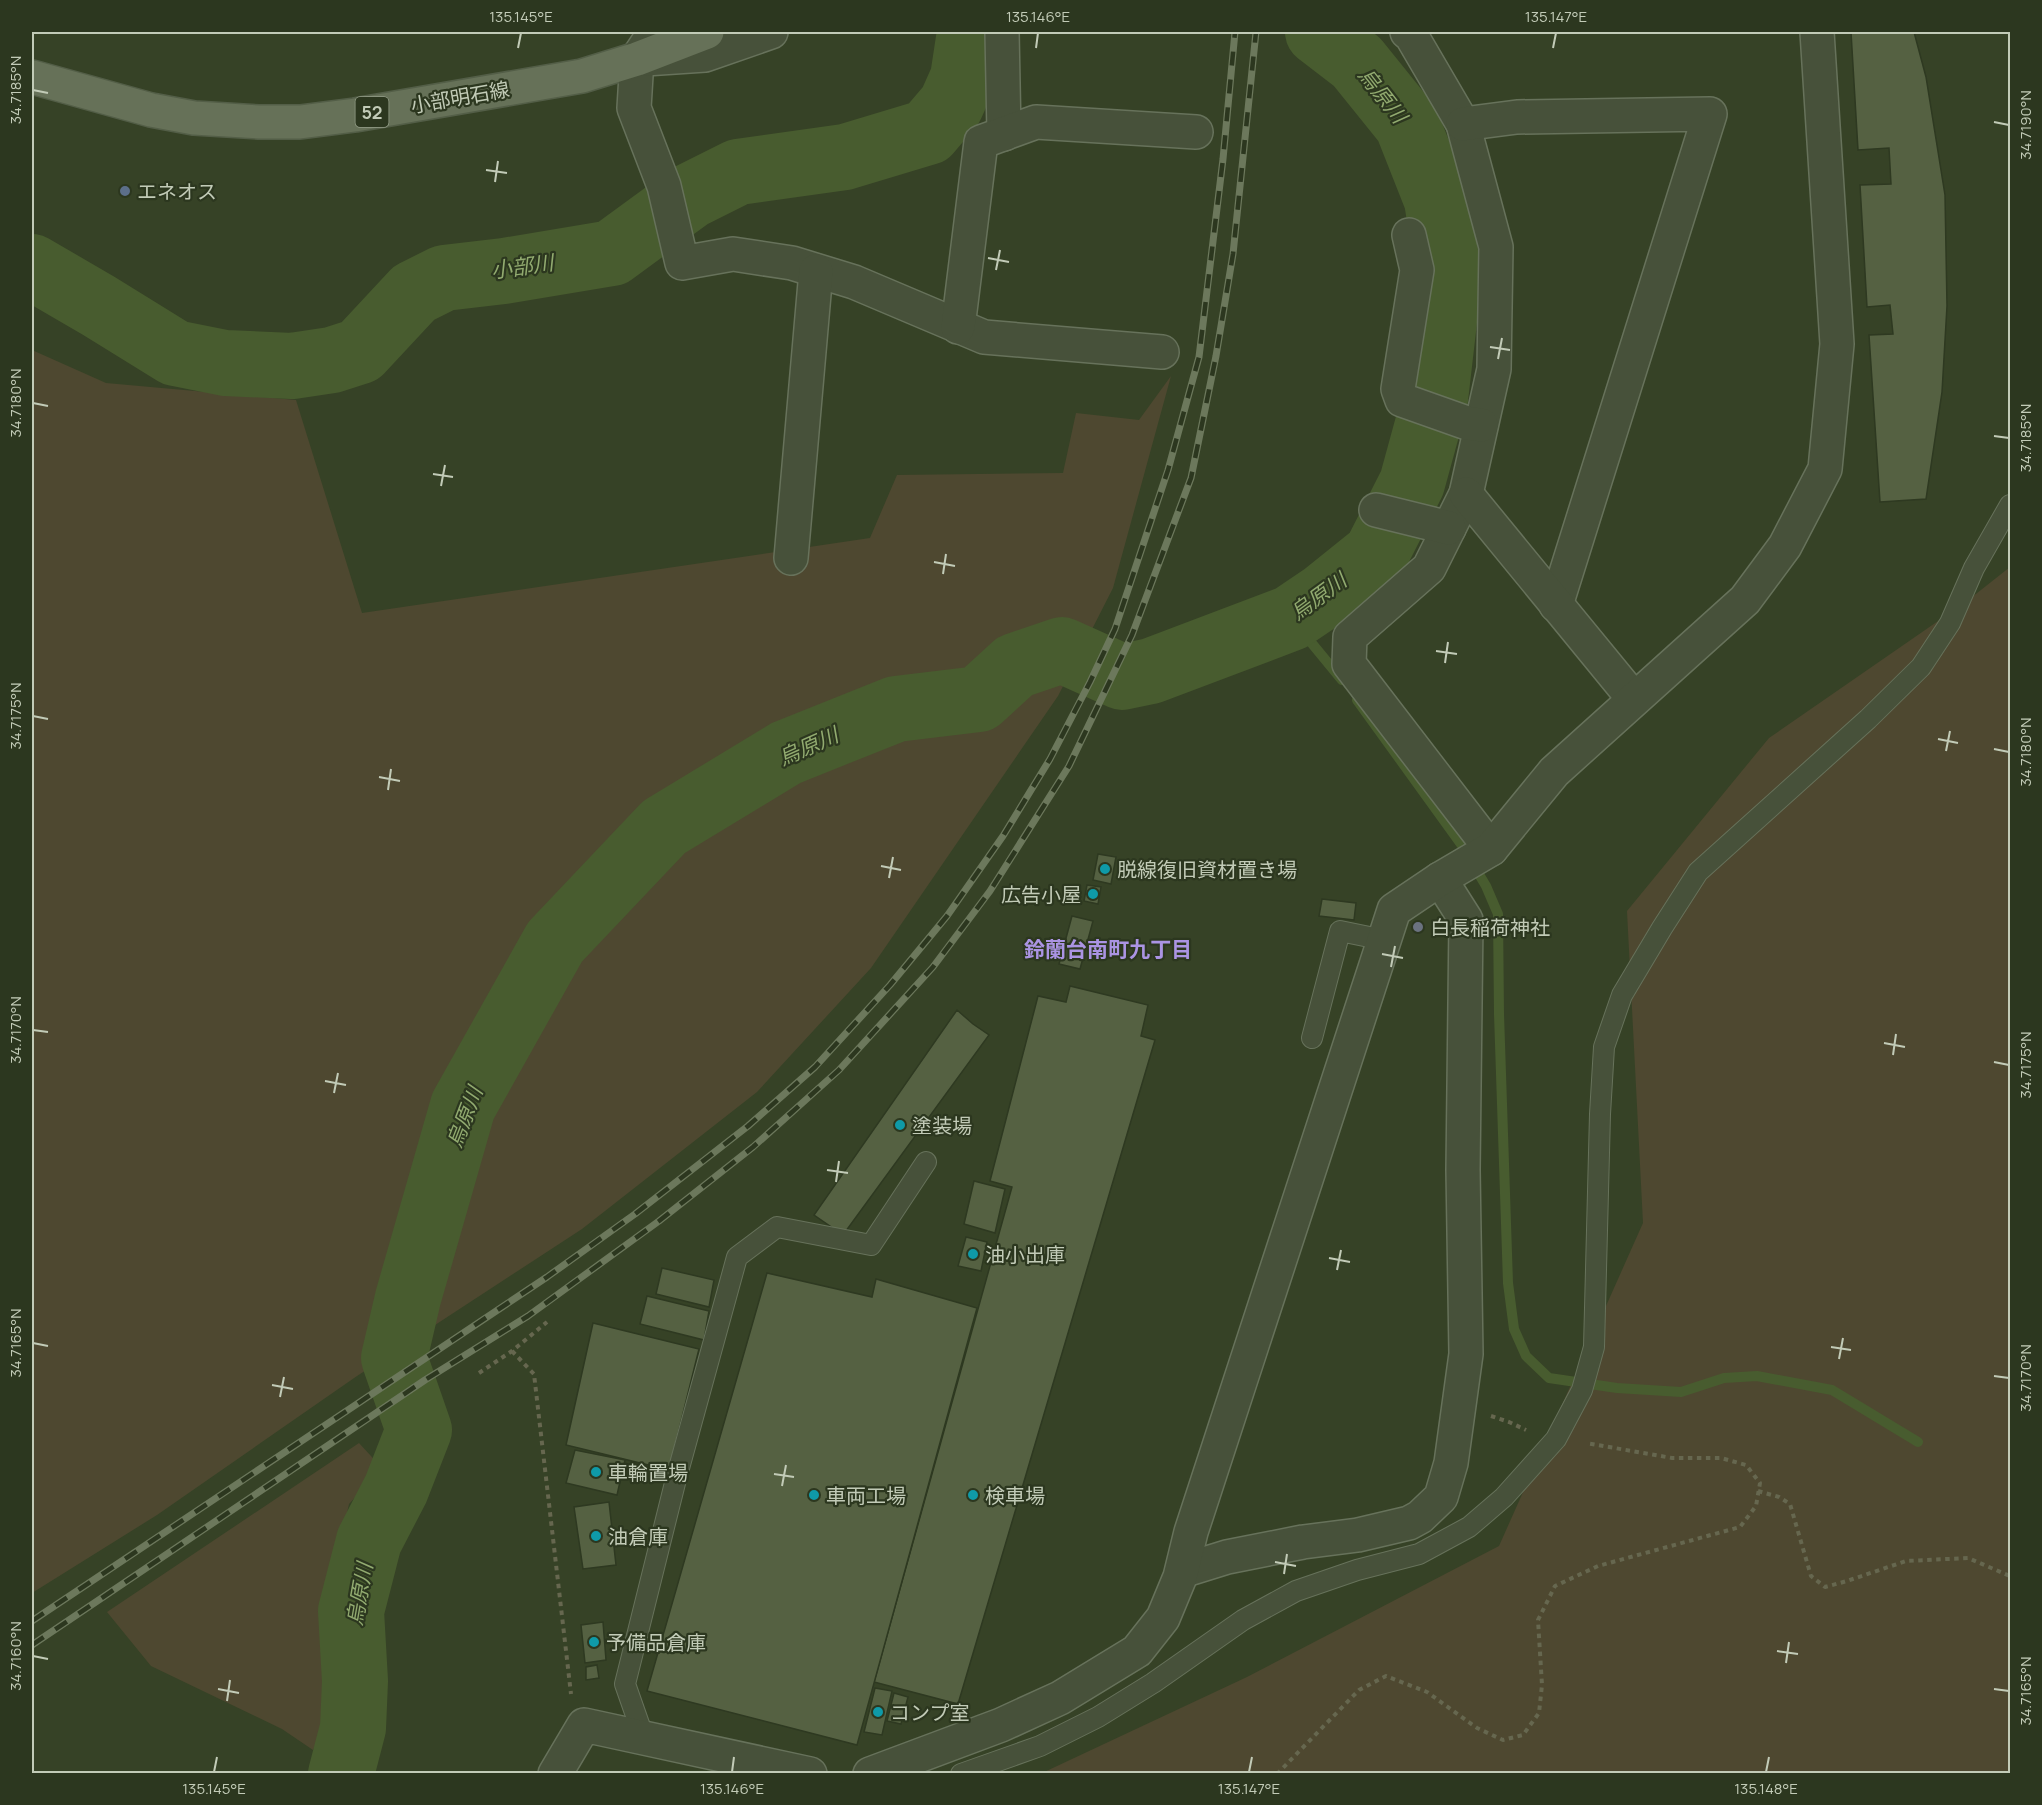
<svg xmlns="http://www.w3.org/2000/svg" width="2042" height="1805" viewBox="0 0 2042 1805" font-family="Manrope,'Noto Sans JP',sans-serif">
	<rect width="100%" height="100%" fill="#364226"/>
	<!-- green -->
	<g fill="#4e4830">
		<path d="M32,350l74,33 190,17 66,213 508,-75 27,-63 166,-2 13,-60 63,7 32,-44 -58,212 -55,108 -187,272 -114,124 -175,137 -225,147 -200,139 -125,78z"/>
		<path d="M2010,567v1206l-970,1 207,-97 252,-131 144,-323 -16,-312 142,-173 198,-137z"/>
		<path d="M359,1443l23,25 -33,36 -19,86 11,106 -28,54 -31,-21 -131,-63 -44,-54z"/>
	</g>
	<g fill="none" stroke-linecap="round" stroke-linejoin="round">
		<!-- stream -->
		<g stroke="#485c2f" stroke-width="10">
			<path d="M1291,618l51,62"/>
			<path d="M1357,700l104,144 25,42 12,28 1,100 9,269 6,46 12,27 23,22 68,10 64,4 43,-14 33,-2 75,14 86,52"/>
		</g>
		<!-- river -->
		<g stroke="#485c2f" stroke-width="66">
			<path d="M32,267l67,39 76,47 50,10 67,3 40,-6 28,-9 54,-58 30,-15 60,-7 108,-18 78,-57 48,-24 107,-15 83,-25 23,-27 12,-27 7,-46"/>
			<path d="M341,1774l12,-46 2,-47 -4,-70 18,-70 27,-52 23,-59 -25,-72 14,-60 55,-192 92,-164 109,-115 122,-74 110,-44 83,-10 36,-33 47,-16 60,27 29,-6 140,-53 34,-23 51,-41 36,-71 23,-84 14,-121 -12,-78 -30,-76 -50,-62 -39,-30"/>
		</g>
	</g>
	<!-- building -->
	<g fill="#556142" stroke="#2e3921" stroke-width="1.5">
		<path d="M1851,32h63l12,45 19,118 2,111 -5,86 -16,107 -46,3 -11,-167 24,-1 -3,-29 -23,2 -7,-122 31,-1 -2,-36 -31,2z"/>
		<path d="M1098,854l18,3 -5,27 -18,-4z"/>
		<path d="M1087,885l14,2 -3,17 -14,-3z"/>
		<path d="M1322,899l34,4 -2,17 -35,-4z"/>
		<path d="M1072,916l21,5 -13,48 -21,-5z"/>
		<path d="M1070,986l78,19 -7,31 14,4 -197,664 -84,-22 138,-495 -22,-6 48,-185 28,6z"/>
		<path d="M957,1010l16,14 16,11 -146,200 -29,-20z"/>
		<path d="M974,1181l31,8 -10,44 -31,-9z"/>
		<path d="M966,1237l21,5 -6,29 -23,-5z"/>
		<path d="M662,1268l52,12 -5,27 -53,-13z"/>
		<path d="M767,1273l105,24 4,-18 101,29 -120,437 -210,-54z"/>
		<path d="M647,1296l62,15 -5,29 -64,-16z"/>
		<path d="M593,1323l106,26 -30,121 -103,-25z"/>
		<path d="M575,1450l50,10 -8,35 -51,-12z"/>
		<path d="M609,1502l7,63 -33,4 -9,-62z"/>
		<path d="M603,1622l3,38 -21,3 -4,-38z"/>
		<path d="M597,1665l2,13 -13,2v-13z"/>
		<path d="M875,1688l17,3 -10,44 -18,-3z"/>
		<path d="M894,1693l14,4 -7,27 -14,-3z"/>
	</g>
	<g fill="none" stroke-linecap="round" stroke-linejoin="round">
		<!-- lane casing -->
		<g stroke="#67725b" stroke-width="22">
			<g id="lane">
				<path d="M1312,1038l28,-107 44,9"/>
				<path d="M638,1736l1,-12 -14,-40 51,-205 61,-222 40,-30 94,18 55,-83"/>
				<path d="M961,1774l79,-28 58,-29 55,-34 90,-63 53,-29 61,-21 62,-16 50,-27 35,-30 52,-58 26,-49 12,-43 6,-233 4,-67 18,-52 40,-67 36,-56 170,-153 53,-52 29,-44 24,-55 36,-63"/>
			</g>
		</g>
		<!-- street casing -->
		<g stroke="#67725b" stroke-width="36">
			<g id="street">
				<path d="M655,32l-18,27 -3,49 30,78 18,77 51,-9 59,9 62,19 130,55 178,15"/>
				<path d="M1002,32l2,102"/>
				<path d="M1407,32l4,3 52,89 33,123 -2,122 -28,125 -37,74 -79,69 -1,27 142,185"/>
				<path d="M645,59l60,-4 66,-23"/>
				<path d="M1463,124l54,-7 193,-3 -154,491"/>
				<path d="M1409,235l8,35 -19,119 4,11 65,23 14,2"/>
				<path d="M958,327l23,-185 55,-20 160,10"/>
				<path d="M1466,494l168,205"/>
				<path d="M1376,510l73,18"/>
				<path d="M791,558l25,-287"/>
				<path d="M1182,1571l45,-14 76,-15 55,-7 51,-12 11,-6 21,-20 10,-34 15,-109 -3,-184 3,-250 -26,-41"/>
				<path d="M555,1774l29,-49 226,49"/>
				<path d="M870,1774l131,-49 59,-27 77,-47 26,-33 17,-41 11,-45 203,-622 46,-31 51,-30 63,-77 191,-172 40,-54 40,-77 12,-125 -20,-312"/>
			</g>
		</g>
		<!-- primary casing -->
		<g stroke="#535e47" stroke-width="36">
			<path id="primary" d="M32,77l119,33 43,8 65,4h41l55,-7 227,-39 55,-17 70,-27"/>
		</g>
		<!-- path -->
		<g stroke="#66674f" stroke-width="4" stroke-dasharray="4.5 4.5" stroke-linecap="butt">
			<path d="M512,1351l22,23 37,320"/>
			<path d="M479,1373l33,-22 35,-29"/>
			<path d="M1491,1416l18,6 17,8"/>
			<path d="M1758,1491l21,6 11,7 21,72 14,11 22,-6 59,-20 62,-3 42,18"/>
			<path d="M1277,1774l82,-84 27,-14 41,16 50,36 26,12 20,-5 16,-22 3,-28 -4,-65 17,-34 43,-20 142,-39 16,-21 4,-23 -14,-18 -25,-7h-49l-86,-15"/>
		</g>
		<!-- lane -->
		<use href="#lane" stroke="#47513a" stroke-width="20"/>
		<!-- street -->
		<use href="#street" stroke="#47513a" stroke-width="33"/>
		<!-- primary -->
		<use href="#primary" stroke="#667158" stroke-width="33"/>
		<!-- rail casing -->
		<g stroke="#6c785c" stroke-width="7">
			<g id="rail">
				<path d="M32,1621l515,-344 88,-63 113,-88 67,-59 75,-82 57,-69 56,-80 47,-77 40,-77 25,-53 53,-159 31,-113 24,-198 12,-127"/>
				<path d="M32,1645l393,-265 103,-64 131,-95 94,-74 86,-77 94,-103 57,-76 79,-125 63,-131 59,-157 25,-122 17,-102 23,-222"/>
			</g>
		</g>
		<!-- rail -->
		<use href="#rail" stroke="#2c371f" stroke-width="4.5" stroke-dasharray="14" stroke-linecap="butt"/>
	</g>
	<!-- ticks -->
	<path fill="none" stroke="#c2cbb7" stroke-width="2" d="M518,48l3,-15M1036,48l2,-15M1553,48l3,-15M33,90l15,3M1994,122l15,3M486,170l21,3M495,182l3,-21M988,258l21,4M996,270l4,-20M1490,347l20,3M1498,359l4,-21M33,403l15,3M1994,436l15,2M433,474l20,3M441,486l4,-21M934,562l21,4M943,574l3,-20M1436,651l21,3M1445,663l3,-21M33,716l15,3M1938,739l20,4M1994,749l15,3M1946,751l4,-20M379,777l21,4M388,790l3,-21M881,866l20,4M889,878l4,-21M1382,954l21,4M1391,967l4,-21M33,1030l15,2M1884,1043l21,4M1893,1055l3,-21M1994,1062l15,3M325,1081l21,4M334,1093l4,-20M827,1170l21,3M836,1182l3,-21M1329,1258l21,4M1337,1270l4,-20M33,1343l15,3M1831,1347l20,3M1839,1359l4,-21M1994,1376l15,2M272,1385l21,4M280,1397l4,-20M774,1474l20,3M782,1486l4,-21M1275,1562l21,4M1284,1574l3,-20M1777,1651l21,3M33,1656l15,3M1786,1663l3,-21M218,1689l21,4M1994,1689l15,2M227,1701l3,-21M214,1772l3,-15M732,1772l2,-15M1249,1772l3,-15M1766,1772l3,-15"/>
	<!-- markers -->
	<circle fill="#5c6f8a" stroke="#2c371f" stroke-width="2" cx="125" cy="191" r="6"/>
	<g fill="#0f9aa8" stroke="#2c371f" stroke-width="2">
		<circle cx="1105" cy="869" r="6"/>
		<circle cx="1093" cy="894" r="6"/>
		<circle cx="900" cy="1125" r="6"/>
		<circle cx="973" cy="1254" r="6"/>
		<circle cx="596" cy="1472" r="6"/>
		<circle cx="814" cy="1495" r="6"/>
		<circle cx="973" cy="1495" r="6"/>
		<circle cx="596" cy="1536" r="6"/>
		<circle cx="594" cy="1642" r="6"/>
		<circle cx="878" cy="1712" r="6"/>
	</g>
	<circle fill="#6b7280" stroke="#2c371f" stroke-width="2" cx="1418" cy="927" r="6"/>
	<g text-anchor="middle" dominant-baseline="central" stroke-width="4.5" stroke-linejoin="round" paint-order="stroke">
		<!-- shield labels -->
		<rect fill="#2c371f" stroke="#959f89" stroke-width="1.5" x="355.5" y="97" width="33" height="30" rx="4.5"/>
		<g font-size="18" font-weight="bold" fill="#c2cbb7">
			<text x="372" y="112">52</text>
		</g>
		<!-- street labels -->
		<g font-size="20" fill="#c2cbb7" stroke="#2c371f">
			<text transform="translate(460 97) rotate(-10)">小部明石線</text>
		</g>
		<!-- poi labels -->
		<g font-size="20" fill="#c2cbb7" stroke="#2c371f" text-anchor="start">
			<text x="137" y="191">エネオス</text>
			<text x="1117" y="869">脱線復旧資材置き場</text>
			<text x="1081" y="894" text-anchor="end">広告小屋</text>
			<text x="1430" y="927">白長稲荷神社</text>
			<text x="912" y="1125">塗装場</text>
			<text x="985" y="1254">油小出庫</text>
			<text x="608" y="1472">車輪置場</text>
			<text x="826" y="1495">車両工場</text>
			<text x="985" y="1495">検車場</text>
			<text x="608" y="1536">油倉庫</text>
			<text x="606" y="1642">予備品倉庫</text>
			<text x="890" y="1712">コンプ室</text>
		</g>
		<!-- water labels -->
		<g font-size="21" font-style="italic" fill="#92ab70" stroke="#2c371f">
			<text transform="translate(1383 95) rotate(52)">烏原川</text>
			<text transform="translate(522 266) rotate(-8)">小部川</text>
			<text transform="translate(1318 596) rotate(-36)">烏原川</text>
			<text transform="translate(808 746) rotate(-24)">烏原川</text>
			<text transform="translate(464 1117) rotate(-69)">烏原川</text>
			<text transform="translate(359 1594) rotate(-80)">烏原川</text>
		</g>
		<!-- neighbourhood labels -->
		<g font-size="21" font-weight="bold" fill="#ab94e3" stroke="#2c371f">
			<text x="1108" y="949">鈴蘭台南町九丁目</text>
		</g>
	</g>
	<!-- border -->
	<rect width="2042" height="1805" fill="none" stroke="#2c371f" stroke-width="66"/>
	<rect x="33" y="33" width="1976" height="1739" fill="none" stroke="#c2cbb7" stroke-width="2"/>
	<g font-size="15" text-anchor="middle" fill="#c2cbb7">
		<text x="521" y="22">135.145°E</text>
		<text x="1038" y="22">135.146°E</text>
		<text x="1556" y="22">135.147°E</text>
		<text transform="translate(16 90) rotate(-90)" y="5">34.7185°N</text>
		<text transform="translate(2026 125) rotate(-90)" y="5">34.7190°N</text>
		<text transform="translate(16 403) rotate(-90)" y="5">34.7180°N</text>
		<text transform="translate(2026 438) rotate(-90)" y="5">34.7185°N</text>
		<text transform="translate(16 716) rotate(-90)" y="5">34.7175°N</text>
		<text transform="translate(2026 752) rotate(-90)" y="5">34.7180°N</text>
		<text transform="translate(16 1030) rotate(-90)" y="5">34.7170°N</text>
		<text transform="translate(2026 1065) rotate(-90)" y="5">34.7175°N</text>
		<text transform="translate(16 1343) rotate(-90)" y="5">34.7165°N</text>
		<text transform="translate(2026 1378) rotate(-90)" y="5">34.7170°N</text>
		<text transform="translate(16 1656) rotate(-90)" y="5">34.7160°N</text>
		<text transform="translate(2026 1691) rotate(-90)" y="5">34.7165°N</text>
		<text x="214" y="1794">135.145°E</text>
		<text x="732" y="1794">135.146°E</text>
		<text x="1249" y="1794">135.147°E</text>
		<text x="1766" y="1794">135.148°E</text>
	</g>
</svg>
